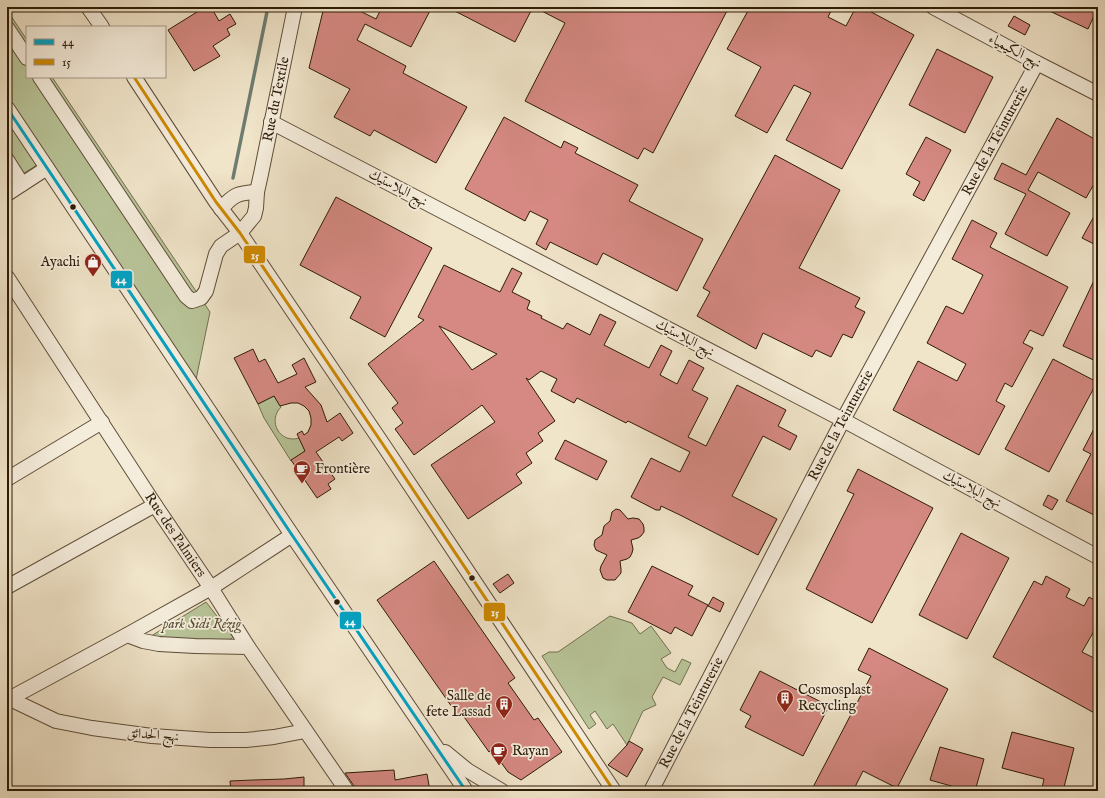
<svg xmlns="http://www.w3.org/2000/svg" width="1105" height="798" viewBox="0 0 1105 798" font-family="'IM FELL English',Amiri,serif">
	<rect width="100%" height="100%" fill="#f0e4c9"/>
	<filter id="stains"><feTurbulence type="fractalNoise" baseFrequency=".005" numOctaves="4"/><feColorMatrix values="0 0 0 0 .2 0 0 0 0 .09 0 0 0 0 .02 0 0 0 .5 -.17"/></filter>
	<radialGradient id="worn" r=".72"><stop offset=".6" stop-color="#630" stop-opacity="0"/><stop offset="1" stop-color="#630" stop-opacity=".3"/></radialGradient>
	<!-- green -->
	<g fill="#b8c498" stroke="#727050">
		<path d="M7,10l20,30v37h25l158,235 -17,82 -156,-229 -27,17 -3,-5z"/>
		<path d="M274,396l7,11c-14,14 -1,37 18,31l6,13 -14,10 -27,-43 -6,-14z"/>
		<path d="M206,602l27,35 -6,5 -79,-4z"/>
		<path d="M610,616l22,7 8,11 11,-8 20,27 -10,6 6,9 8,4 7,-13 9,4 -11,22 -17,-8 -11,20 4,8 -13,6 -16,34 -14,-21 -6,5 -12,-18 -5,4 6,9 -7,5 -47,-73 7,-4h9z"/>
	</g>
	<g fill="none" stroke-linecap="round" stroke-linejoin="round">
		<!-- stream -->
		<path stroke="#6e7d70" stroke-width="3.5" d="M233,178l35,-171"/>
	</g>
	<!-- building -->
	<g fill="#d58982" stroke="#2d1b07" fill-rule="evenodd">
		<path d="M205,7h6l8,14 11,-7 6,10 -9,5 3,6 -17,11 7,10 -26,15 -26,-41z"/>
		<path d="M324,7h28l24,12 6,-12h50l-21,40 -46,-23 -8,16 49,26 -3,7 64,34 -31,56 -62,-33 -4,6 -36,-19 16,-28 -41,-21z"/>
		<path d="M447,7h86l-18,35z"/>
		<path d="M534,7h195l-76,146 -9,-5 -6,11 -113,-58 40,-78z"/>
		<path d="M750,7h83l-5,10 18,9 10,-19h6l52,28 -72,134 -56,-29 25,-47 -17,-8 -27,48 -32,-17 26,-49 -34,-18z"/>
		<path d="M1041,7h57l-10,22z"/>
		<path d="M1014,16l16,9 -5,10 -17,-9z"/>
		<path d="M937,49l56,28 -28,56 -56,-28z"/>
		<path d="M504,117l57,31 3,-7 14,7 -3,5 63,32 -9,16 74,38 -26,52 -74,-38 -6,12 -47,-23 -4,8 -10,-6 12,-24 -18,-9 -5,10 -60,-32z"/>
		<path d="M1057,118l41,23v36l-12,21 -48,-26 -10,18 42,23 -23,43 -42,-22 21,-40 -32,-15 8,-16 24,12z"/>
		<path d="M926,137l25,13 -27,51 -11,-6 7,-13 -14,-8z"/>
		<path d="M775,155l65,35 -41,78 61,30 -5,9 10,5 -13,26 -9,-4 -12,23 -15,-7 -4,7 -49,-24 -7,16 -59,-33 13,-24 -7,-4z"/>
		<path d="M336,197l96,51 -47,89 -35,-19 11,-21 -61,-32z"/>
		<path d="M1098,209v37l-16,-8z"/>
		<path d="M972,220l25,13 -7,14 78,40 -25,49 -13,-6 -7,13 10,5 -21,39 -7,-4 -9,18 9,5 -26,49 -86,-45 25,-49 39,20 9,-17 -39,-21 19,-37 17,8 20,-39 -31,-16z"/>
		<path d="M444,265l56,27 12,-24 10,5 -10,19 18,9 -3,8 15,7 -1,2 22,11 4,-6 23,12 10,-21 16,8 -12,23 45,23 12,-23 11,6 -12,24 17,9 12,-24 15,8 -12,22 16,8 -20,39 18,9 31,-61 49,25 -8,16 19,10 -7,14 -27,-14 -31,60 45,23 -19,36 -78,-40 -19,-9 -1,4h-4l-25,-13 20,-39 29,14 10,-20 -62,-31 -2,2 -49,-25 -3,5 -23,-12 6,-12 -16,-8 -12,9 -3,-2 29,43 -17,12 5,8 -17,12 6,10 -16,11 6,9 -54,36 -37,-54 64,-43 -13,-17 -68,50 -19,-26 8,-6 -11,-15 6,-5 -30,-39 56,-44 -6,-3zM439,326l58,28 -25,16z"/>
		<path d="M1098,272v90l-35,-16z"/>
		<path d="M253,349l6,13 6,-3 13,24 19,-9 -5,-9 12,-7 12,24 -11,5 16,18 6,17 13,-9 13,20 -11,8 -3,-4 -23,15 19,27 -7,5 3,5 -14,9 -26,-38 14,-9 -8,-17 5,-3 2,4 4,-3 3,-7v-7l-2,-7 -5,-5 -6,-3h-7l-11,3 -6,-10 -16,8 -24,-46z"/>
		<path d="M1053,359l44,23 -48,90 -44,-23z"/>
		<path d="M1098,421v96l-32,-16 25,-47 -8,-4z"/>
		<path d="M565,440l42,21 -10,19 -42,-21z"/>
		<path d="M858,469l75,39 -61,115 -66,-34 48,-95 -7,-3z"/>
		<path d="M1048,495l10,5 -6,10 -9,-5z"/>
		<path d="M616,509l4,1 8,9 5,-1 6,1 4,5 1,4v4l-3,4 -3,2 -7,2 2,9 -1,4 -2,4 -3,2 -7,2 1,8v4l-6,7h-8l-4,-2 -3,-8 1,-4 6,-11 -11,-5 -2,-5 1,-5 7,-5 2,-9 6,-5 2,-9z"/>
		<path d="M961,533l48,25 -42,81 -48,-24z"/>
		<path d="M434,561l81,117 -7,5 26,37 4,-2 24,34 -41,28 -13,-8 -16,-22 -3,2 -27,-38 -3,3 -82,-117z"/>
		<path d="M652,566l41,20 -5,9 20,10 -16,31 -17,-9 -4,7 -43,-22z"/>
		<path d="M508,574l6,9 -14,10 -7,-9z"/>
		<path d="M1046,576l24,13 -4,8 18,9 5,-9 9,5v22l-16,28 16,8v55l-105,-58 41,-76 8,4z"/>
		<path d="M713,597l11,6 -4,9 -12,-6z"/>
		<path d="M869,648l79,41 -51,99 -34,-17 -10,20h-42l60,-115 -13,-6z"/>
		<path d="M760,671l69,35 -26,50 -58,-29 6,-11 -11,-6z"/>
		<path d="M1012,732l62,16 -11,43h-9l-12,-3 2,-9 -42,-11z"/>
		<path d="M629,741l14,8 -16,28 -19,-12 19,-20z"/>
		<path d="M940,747l44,12 -9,32h-6l-39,-11z"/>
		<path d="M394,770l1,10 32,-6 3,17h-75l-1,-5 -9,-13z"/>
		<path d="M304,777v14h-73l-1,-10 23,-1 31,-1z"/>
	</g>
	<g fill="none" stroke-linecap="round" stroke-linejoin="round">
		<!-- minor casing -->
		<g stroke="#5e4d38" stroke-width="16">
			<g id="minor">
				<path d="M88,7l14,20"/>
				<path d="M933,7l104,56 61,31"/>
				<path d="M7,28l20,30"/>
				<path id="s1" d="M40,77l146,219 6,5 9,-3 5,-7 10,-37 5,-8 19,-13 14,-17 2,-8 1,-16 4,-18 34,-167"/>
				<path d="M134,77l82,125 24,31 146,216 228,342"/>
				<path d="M7,108l285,427 174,256"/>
				<path d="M271,122l572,298 255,137"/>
				<path d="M7,160l15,24"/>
				<path d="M7,194l40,-26"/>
				<path d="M221,209c13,-15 17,-16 36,-17"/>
				<path id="s2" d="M7,277l148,228 56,83 37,59 99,144"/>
				<path d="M7,479l95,-57"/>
				<path d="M7,587l148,-82"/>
				<path d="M127,635l16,6 16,3 36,2 53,1"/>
				<path d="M7,696l3,3 46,22 36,7 60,8 58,4h36l28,-3 31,-6"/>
				<path d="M7,700l120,-65 84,-47 81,-53"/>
				<path d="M445,752l22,18 35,21"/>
				<path id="s3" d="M651,791l192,-371 194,-357"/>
			</g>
		</g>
		<!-- minor -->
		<use href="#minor" stroke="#f5eddc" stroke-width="14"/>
		<!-- bus-1 casing -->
		<g stroke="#f5eddc" stroke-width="6">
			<path id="bus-1" d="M7,108l285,427 174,256"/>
		</g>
		<!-- bus-2 casing -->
		<g stroke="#f5eddc" stroke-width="6">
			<path id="bus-2" d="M134,77l82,125 24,31 146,216 228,342"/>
		</g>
		<!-- bus-1 -->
		<use href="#bus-1" stroke="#02a2c4" stroke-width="3"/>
		<!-- bus-2 -->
		<use href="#bus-2" stroke="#cf8a01" stroke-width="3"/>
	</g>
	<!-- icons -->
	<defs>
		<g id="shop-pin" transform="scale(0.9)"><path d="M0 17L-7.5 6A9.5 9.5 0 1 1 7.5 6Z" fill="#8f2418" stroke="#f5eddc"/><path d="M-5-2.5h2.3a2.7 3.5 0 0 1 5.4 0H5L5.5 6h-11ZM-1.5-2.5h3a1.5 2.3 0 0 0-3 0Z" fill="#fff"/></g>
		<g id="cafe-pin" transform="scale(0.9)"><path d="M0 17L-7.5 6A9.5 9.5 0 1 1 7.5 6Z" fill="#8f2418" stroke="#f5eddc"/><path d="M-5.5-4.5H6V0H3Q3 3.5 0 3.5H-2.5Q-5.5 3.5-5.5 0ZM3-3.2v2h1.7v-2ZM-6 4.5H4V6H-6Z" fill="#fff"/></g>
		<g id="building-pin" transform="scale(0.9)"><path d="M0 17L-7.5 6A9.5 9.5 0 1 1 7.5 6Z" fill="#8f2418" stroke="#f5eddc"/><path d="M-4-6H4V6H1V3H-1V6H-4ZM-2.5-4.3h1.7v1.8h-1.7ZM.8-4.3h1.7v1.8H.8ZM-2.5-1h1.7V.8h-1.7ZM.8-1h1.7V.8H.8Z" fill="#fff"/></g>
	</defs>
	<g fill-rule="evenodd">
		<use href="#shop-pin" x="93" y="262"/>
		<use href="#cafe-pin" x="302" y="469"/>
		<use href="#building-pin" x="785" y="698"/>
		<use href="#building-pin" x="504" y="704"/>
		<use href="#cafe-pin" x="499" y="751"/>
	</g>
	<!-- markers -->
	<g fill="#2d1b07" stroke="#f5eddc" stroke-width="1.5">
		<circle cx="73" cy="207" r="3.5"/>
		<circle cx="472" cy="578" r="3.5"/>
		<circle cx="337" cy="602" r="3.5"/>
	</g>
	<g text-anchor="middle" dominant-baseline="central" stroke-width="3.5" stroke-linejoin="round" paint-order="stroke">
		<!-- street labels -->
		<g font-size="14" fill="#2d1b07" stroke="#f5eddc">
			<text transform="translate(1015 51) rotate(28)">نهج الكيمياء</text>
			<text stroke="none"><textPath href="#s1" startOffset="501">Rue du Textile</textPath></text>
			<text stroke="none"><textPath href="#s3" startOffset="736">Rue de la Teinturerie</textPath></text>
			<text transform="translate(398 188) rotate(28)">نهج البلاستيك</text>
			<text transform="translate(685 338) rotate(28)">نهج البلاستيك</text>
			<text stroke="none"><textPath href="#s3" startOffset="412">Rue de la Teinturerie</textPath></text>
			<text transform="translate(972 489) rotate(28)">نهج البلاستيك</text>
			<text stroke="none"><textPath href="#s2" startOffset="308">Rue des Palmiers</textPath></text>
			<text stroke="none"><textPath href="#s3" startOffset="88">Rue de la Teinturerie</textPath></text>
			<text transform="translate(153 735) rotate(5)">نهج الحدائق</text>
		</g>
		<!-- poi labels -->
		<g font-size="14" fill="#2d1b07" stroke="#f5eddc" text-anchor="start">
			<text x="80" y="262" text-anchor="end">Ayachi</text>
			<text x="315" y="469">Frontière</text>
			<text x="798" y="690">Cosmosplast<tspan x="798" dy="16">Recycling</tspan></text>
			<text x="491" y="696" text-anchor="end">Salle de<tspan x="491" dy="16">fete Lassad</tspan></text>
			<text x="512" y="751">Rayan</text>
		</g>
		<!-- park labels -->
		<g font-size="14" font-style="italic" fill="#574e32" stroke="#f5eddc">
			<text x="202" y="624">park Sidi Rézig</text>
		</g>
	</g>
	<g stroke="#f5eddc" stroke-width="1.5">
		<rect x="243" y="245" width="23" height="19" rx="4" fill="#cf8a01"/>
		<rect x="110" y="270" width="23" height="19" rx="4" fill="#02a2c4"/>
		<rect x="483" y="602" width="23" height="20" rx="4" fill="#cf8a01"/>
		<rect x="339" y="611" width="23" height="19" rx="4" fill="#02a2c4"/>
	</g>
	<g font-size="11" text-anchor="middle" font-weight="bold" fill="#fff">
		<text x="255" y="259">15</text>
		<text x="121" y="283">44</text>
		<text x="495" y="616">15</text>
		<text x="350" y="625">44</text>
	</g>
	<!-- margin -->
	<rect width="1105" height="798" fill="none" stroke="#f0e4c9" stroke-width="24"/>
	<rect x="8" y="8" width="1089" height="782" fill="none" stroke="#2d1b07" stroke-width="2"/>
	<rect x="12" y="12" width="1081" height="774" fill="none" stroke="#2d1b07"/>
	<!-- legend -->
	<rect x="26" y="26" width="140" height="52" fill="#f5eddc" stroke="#a59987"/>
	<rect x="34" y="39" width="20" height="6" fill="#02a2c4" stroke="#a59987"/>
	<text x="62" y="46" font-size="12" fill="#2d1b07">44</text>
	<rect x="34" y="59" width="20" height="6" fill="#cf8a01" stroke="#a59987"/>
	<text x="62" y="66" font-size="12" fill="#2d1b07">15</text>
	<rect width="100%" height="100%" filter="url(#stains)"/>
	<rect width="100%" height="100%" fill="url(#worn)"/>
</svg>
